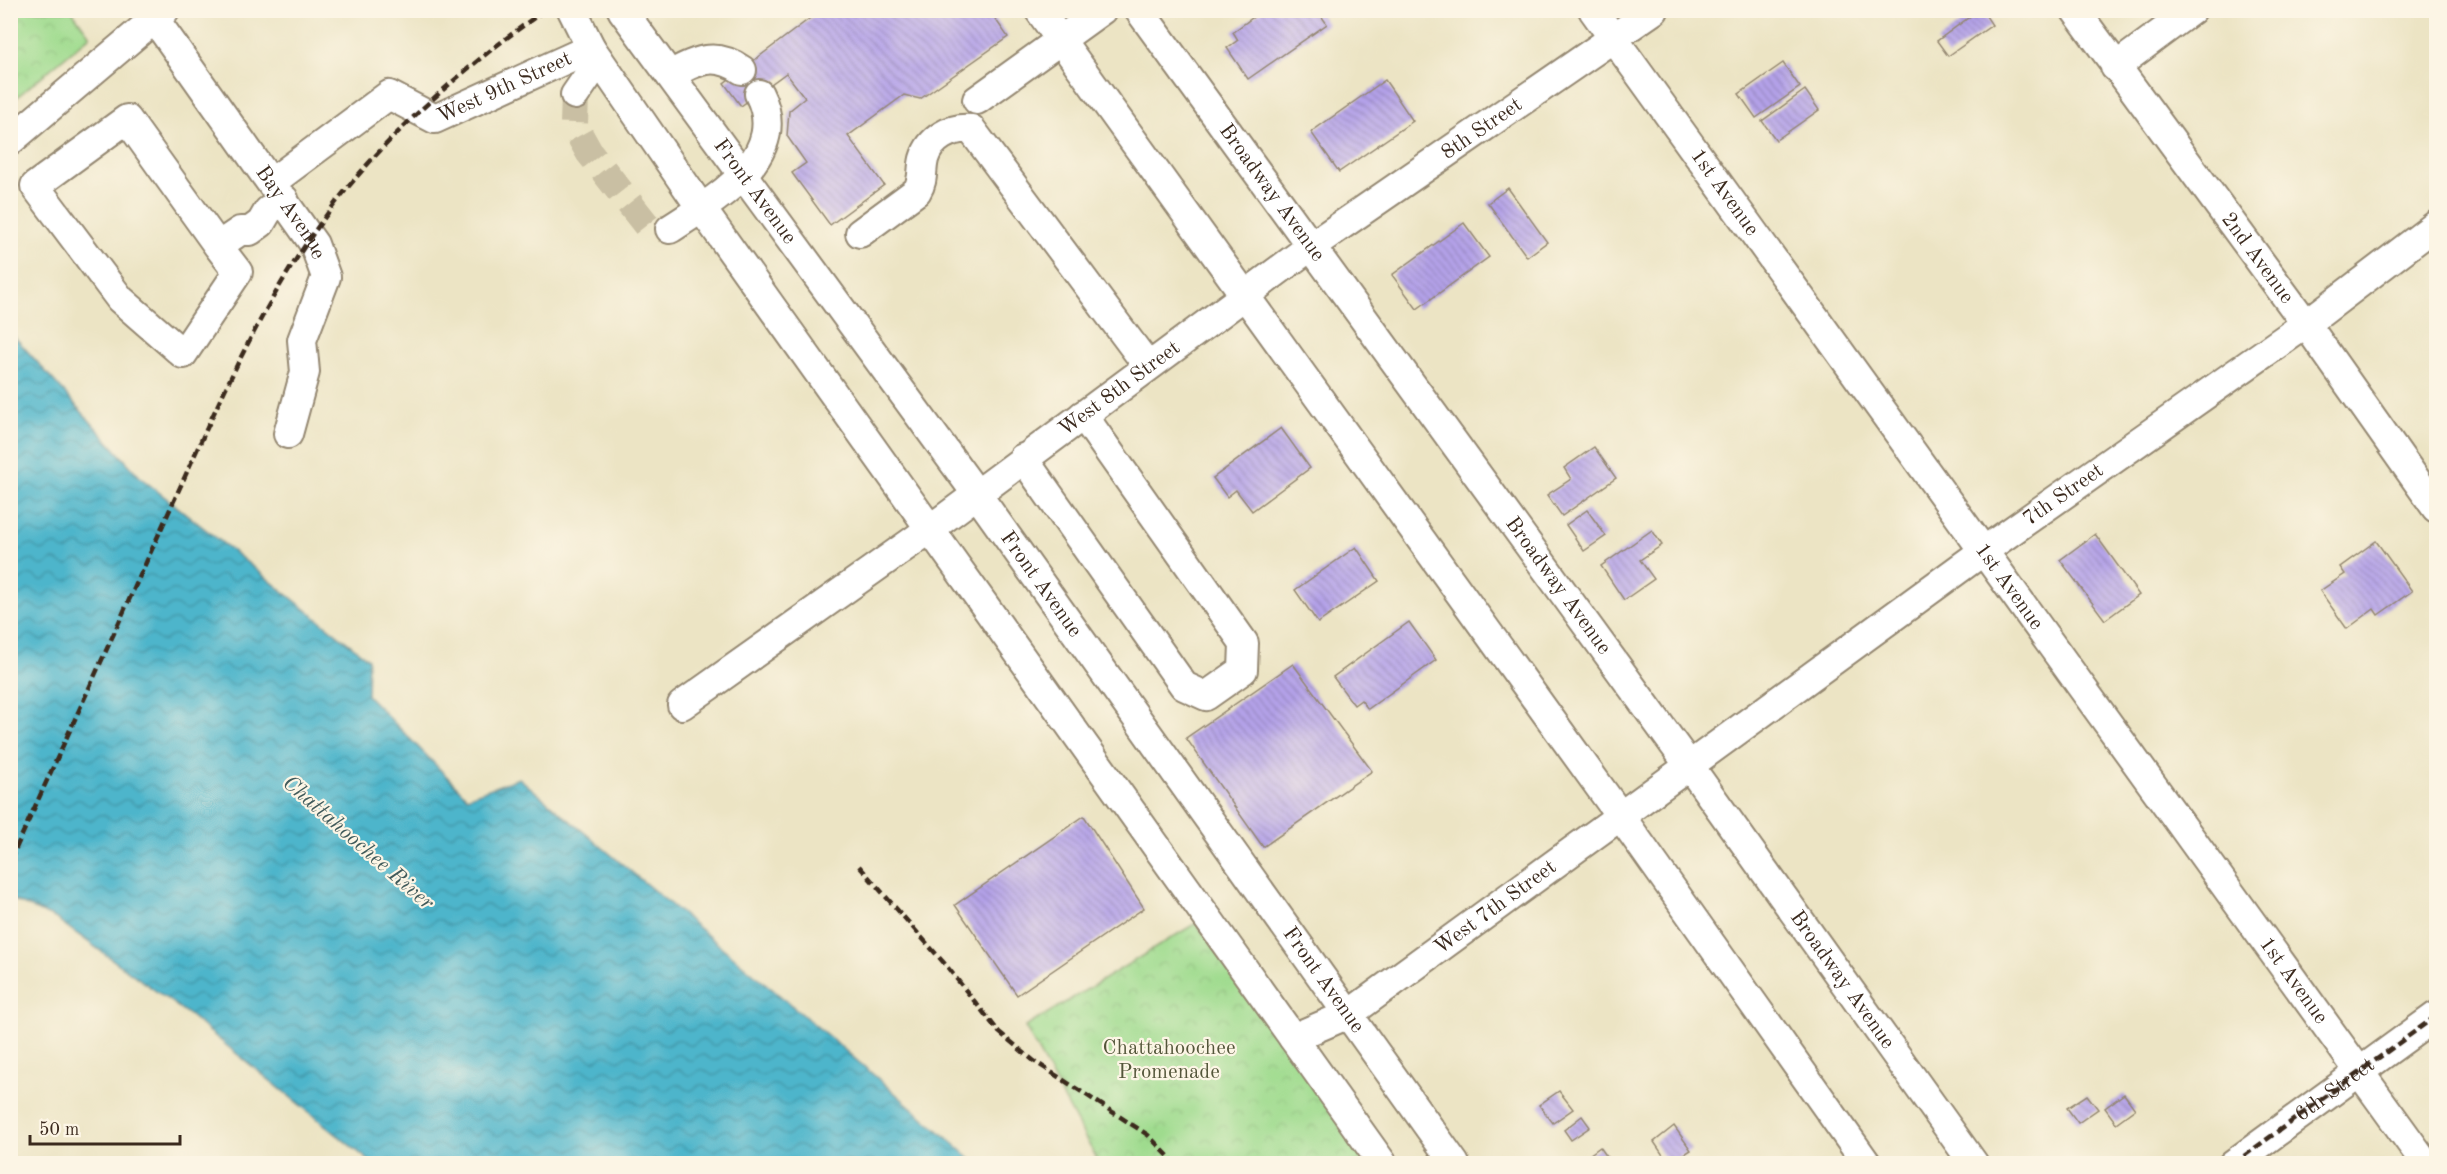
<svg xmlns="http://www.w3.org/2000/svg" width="2447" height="1174" viewBox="0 0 2447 1174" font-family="'Old Standard TT',serif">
	<defs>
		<pattern id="park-crowns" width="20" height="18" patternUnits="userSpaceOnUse" patternTransform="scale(1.5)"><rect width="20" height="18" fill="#9fdb8e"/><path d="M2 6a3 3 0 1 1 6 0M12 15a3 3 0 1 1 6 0" fill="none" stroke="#8abc7a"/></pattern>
		<pattern id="water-waves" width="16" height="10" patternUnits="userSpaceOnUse" patternTransform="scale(1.5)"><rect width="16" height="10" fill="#4db5cb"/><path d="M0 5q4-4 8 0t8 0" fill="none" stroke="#4193a4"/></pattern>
		<pattern id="building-back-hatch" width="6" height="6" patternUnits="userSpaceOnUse" patternTransform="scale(1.5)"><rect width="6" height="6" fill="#b4a2e9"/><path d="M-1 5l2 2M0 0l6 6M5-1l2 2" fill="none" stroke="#9484bc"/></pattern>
	</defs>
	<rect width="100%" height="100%" fill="#fcf5e5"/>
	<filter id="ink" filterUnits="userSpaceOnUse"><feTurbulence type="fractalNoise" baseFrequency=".0167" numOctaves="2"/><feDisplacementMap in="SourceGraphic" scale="12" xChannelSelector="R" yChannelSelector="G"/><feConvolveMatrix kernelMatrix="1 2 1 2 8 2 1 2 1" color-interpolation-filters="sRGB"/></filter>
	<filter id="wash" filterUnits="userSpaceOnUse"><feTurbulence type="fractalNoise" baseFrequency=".008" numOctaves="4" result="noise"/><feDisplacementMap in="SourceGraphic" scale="24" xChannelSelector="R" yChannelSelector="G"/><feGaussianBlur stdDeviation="1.35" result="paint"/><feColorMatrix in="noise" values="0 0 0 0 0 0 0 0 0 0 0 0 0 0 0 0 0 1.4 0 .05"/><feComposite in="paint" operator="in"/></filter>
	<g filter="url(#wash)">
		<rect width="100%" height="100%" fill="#ece4c4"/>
		<!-- park -->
		<g fill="url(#park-crowns)" stroke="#6d8256" stroke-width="1.5">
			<path d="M11,10l61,1 18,25 -79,66z"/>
			<path d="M1196,923l175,240h-272l-74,-136z"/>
		</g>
		<!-- water -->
		<path fill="url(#water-waves)" stroke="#447074" stroke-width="1.5" d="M11,333l130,145 227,181 -1,36 100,102 52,-19 314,262 143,123h-604l-183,-148 -134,-97 -44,-19z"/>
		<g id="blocks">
			<!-- building -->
			<g fill="url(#building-back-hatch)">
				<path d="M821,10h168l19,27 -88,62 -16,-4 -56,41 36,49 -54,40 -38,-52 14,-10 -19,-27 2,-25 16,-13 -19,-25 -45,33 -17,-23z"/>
				<path d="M1263,10h54l10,14 -79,55 -21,-31 11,-8 -5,-8z"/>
				<path d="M1979,10h3l10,15 -44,31 -11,-15z"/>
				<path d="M1783,63l17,24 -44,31 -17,-24z"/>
				<path d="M1385,80l28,41 -74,51 -28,-40z"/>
				<path d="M1805,90l14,20 -43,30 -14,-19z"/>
				<path d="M1508,188l39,54 -20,15 -39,-54z"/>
				<path d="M1464,223l25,34 -72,52 -25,-34z"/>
				<path d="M1281,428l29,40 -58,43 -16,-21 -9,7 -14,-19z"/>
				<path d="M1594,447l22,31 -54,38 -15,-21 24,-16 -7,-11z"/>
				<path d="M1587,510l19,26 -22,15 -18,-26z"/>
				<path d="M1652,530l10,15 -22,15 14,19 -30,21 -23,-34z"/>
				<path d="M2095,534l44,61 -34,25 -45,-60z"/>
				<path d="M2376,541l36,50 -34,24 -4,-6 -27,20 -27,-38 25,-17 -5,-7z"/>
				<path d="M1356,547l23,34 -61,42 -23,-33z"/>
				<path d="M1409,622l27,38 -68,49 -7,-9 -7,5 -21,-28z"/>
				<path d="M1293,664l79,107 -109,76 -77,-109z"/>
				<path d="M1084,816l60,92 -127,87 -62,-90z"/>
				<path d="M1559,1091l14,18 -20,14 -14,-18z"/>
				<path d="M2124,1094l11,15 -19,14 -11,-15z"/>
				<path d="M2087,1095l11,14 -20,14 -11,-15z"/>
				<path d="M1582,1116l8,11 -19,13 -7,-10z"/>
				<path d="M1674,1126l17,24 -22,14 -15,-22z"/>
				<path d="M1600,1147l12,17h-29l-2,-3z"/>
			</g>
		</g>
	</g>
	<g filter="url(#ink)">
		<use href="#blocks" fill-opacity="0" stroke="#948771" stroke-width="1.5"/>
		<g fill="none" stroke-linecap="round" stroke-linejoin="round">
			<!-- minor-tunnel -->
			<path stroke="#c9bfa3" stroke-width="28" stroke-dasharray="28 14" stroke-linecap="butt" d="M575,95l-1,30 15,27 59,75 22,2"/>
			<!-- minor casing -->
			<g stroke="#948771" stroke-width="32">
				<g id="minor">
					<path d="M572,10l19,38 110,160 682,956"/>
					<path id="s1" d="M622,10l354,483 479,671"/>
					<path d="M1039,10l580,804 248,350"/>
					<path id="s2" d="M1139,10l549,754 286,400"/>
					<path id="s3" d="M1593,10l833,1154"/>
					<path id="s4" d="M2075,10l231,314 130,184"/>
					<path id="s5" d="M154,18l160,226 12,33 -24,63 3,32 -17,62"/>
					<path d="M2115,67l77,-57"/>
					<path d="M670,75c25,-14 45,-24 72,-5"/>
					<path d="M575,95l24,-35"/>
					<path d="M977,100l125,-90"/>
					<path d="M10,141l155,-131"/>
					<path id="s6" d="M272,182l117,-87 46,24 156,-71"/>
					<path d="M670,229c44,-29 121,-72 89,-135"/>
					<path d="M860,233l57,-42c7,-11 4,-20 7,-32 6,-21 27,-32 47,-30l177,237"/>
					<path d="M218,246l20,26 -55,82 -63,-55 -85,-113 92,-67 91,127 22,-15h10l11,-8 7,-12 16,-12"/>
					<path d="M1023,458l161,228 22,10 37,-26 1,-27 -161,-228"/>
					<path id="s7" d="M682,705l248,-176 380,-282 344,-237"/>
					<path id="s8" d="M1293,1038l56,-24 633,-462 324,-228 130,-99"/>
					<path id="s9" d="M2233,1164l203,-148"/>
				</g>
			</g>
			<!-- minor -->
			<use href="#minor" stroke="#fff" stroke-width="28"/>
			<!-- rail -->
			<g stroke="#3b2a1e" stroke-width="4.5" stroke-dasharray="9 4.5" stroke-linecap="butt">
				<path d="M10,861c53,-115 105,-230 157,-345 47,-103 91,-208 158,-299 58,-80 139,-150 220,-207"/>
				<path d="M859,866l85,97 55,69 35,29 114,74 28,29"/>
				<path d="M2233,1164l203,-148"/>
			</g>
		</g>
	</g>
	<g text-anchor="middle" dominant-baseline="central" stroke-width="4.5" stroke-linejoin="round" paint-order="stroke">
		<!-- street labels -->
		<g font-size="21" fill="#3b2a1e" stroke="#fcf5e5">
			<text stroke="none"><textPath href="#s6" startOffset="274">West 9th Street</textPath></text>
			<text stroke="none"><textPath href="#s7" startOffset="986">8th Street</textPath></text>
			<text stroke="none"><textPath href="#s1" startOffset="225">Front Avenue</textPath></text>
			<text stroke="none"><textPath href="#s2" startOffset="226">Broadway Avenue</textPath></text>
			<text stroke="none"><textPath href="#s3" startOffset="225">1st Avenue</textPath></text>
			<text stroke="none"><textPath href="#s5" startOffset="238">Bay Avenue</textPath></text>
			<text stroke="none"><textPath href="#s4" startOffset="308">2nd Avenue</textPath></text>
			<text stroke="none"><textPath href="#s7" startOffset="540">West 8th Street</textPath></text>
			<text stroke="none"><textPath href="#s8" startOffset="944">7th Street</textPath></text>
			<text stroke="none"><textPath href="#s1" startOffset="711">Front Avenue</textPath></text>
			<text stroke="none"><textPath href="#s2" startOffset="712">Broadway Avenue</textPath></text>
			<text stroke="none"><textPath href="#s3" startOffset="711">1st Avenue</textPath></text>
			<text stroke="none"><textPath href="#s8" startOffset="242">West 7th Street</textPath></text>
			<text stroke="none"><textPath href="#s1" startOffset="1197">Front Avenue</textPath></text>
			<text stroke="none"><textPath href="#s2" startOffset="1198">Broadway Avenue</textPath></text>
			<text stroke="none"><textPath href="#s3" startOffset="1197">1st Avenue</textPath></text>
			<text stroke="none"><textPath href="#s9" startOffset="126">6th Street</textPath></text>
		</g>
		<!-- park labels -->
		<g font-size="21" fill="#54563a" stroke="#fcf5e5">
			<text x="1169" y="1048">Chattahoochee<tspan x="1169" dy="24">Promenade</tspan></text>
		</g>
		<!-- water labels -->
		<g font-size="22" font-style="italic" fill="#415b5b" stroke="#fcf5e5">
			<text transform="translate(358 843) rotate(41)">Chattahoochee River</text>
		</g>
	</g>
	<!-- margin -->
	<rect width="2447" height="1174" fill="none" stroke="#fcf5e5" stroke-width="36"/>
	<!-- scale -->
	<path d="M30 1135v9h150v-9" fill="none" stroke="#3b2a1e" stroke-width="3"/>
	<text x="39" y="1135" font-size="18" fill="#3b2a1e" stroke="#fcf5e5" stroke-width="4.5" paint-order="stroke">50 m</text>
</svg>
